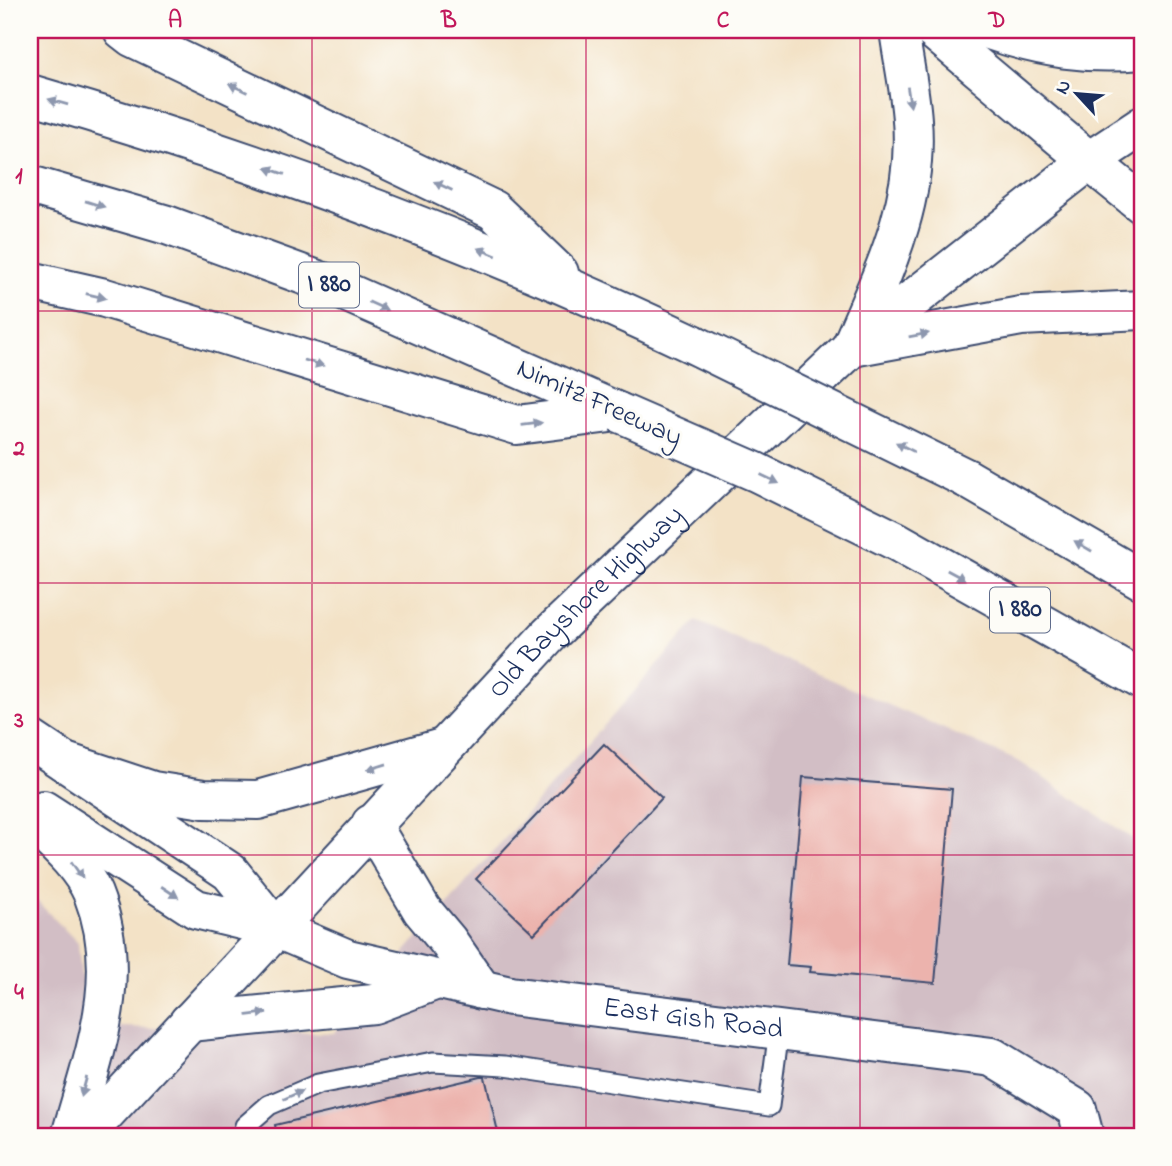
<svg xmlns="http://www.w3.org/2000/svg" width="1172" height="1166" viewBox="0 0 1172 1166" font-family="'Indie Flower',sans-serif">
	<rect width="100%" height="100%" fill="#fdfcf7"/>
	<filter id="ink" filterUnits="userSpaceOnUse"><feTurbulence type="fractalNoise" baseFrequency=".0143" numOctaves="2"/><feDisplacementMap in="SourceGraphic" scale="14" xChannelSelector="R" yChannelSelector="G"/><feConvolveMatrix kernelMatrix="1 2 1 2 8 2 1 2 1" color-interpolation-filters="sRGB"/></filter>
	<filter id="wash" filterUnits="userSpaceOnUse"><feTurbulence type="fractalNoise" baseFrequency=".00686" numOctaves="4" result="noise"/><feDisplacementMap in="SourceGraphic" scale="28" xChannelSelector="R" yChannelSelector="G"/><feGaussianBlur stdDeviation="1.57" result="paint"/><feColorMatrix in="noise" values="0 0 0 0 0 0 0 0 0 0 0 0 0 0 0 0 0 1.4 0 .05"/><feComposite in="paint" operator="in"/></filter>
	<g filter="url(#wash)">
		<rect width="100%" height="100%" fill="#f3e2c6"/>
		<!-- industrial -->
		<path fill="#d2bec5" d="M696,621l324,141 122,83v291h-1112v-242l48,49 8,83 248,7z"/>
		<g id="blocks">
			<!-- building -->
			<g fill="#ecb3ad">
				<path d="M604,744l58,54 -128,136 -58,-55z"/>
				<path d="M803,777l149,12 -17,194 -125,-11 1,-5 -24,-2z"/>
				<path d="M481,1077h4l14,59h-222l-2,-11z"/>
			</g>
		</g>
	</g>
	<g filter="url(#ink)">
		<use href="#blocks" fill-opacity="0" stroke="#3b4a6e" stroke-width="2"/>
		<g fill="none" stroke-linecap="round" stroke-linejoin="round">
			<!-- lane casing -->
			<g stroke="#3b4a6e" stroke-width="23">
				<path id="lane" d="M242,1136l3,-10 24,-21 49,-21 115,-22 72,4 264,40 10,-76"/>
			</g>
			<!-- street casing -->
			<g stroke="#3b4a6e" stroke-width="42">
				<g id="street">
					<path id="s1" d="M275,928l73,31 162,37 482,61 85,52 7,27"/>
				</g>
			</g>
			<!-- secondary casing -->
			<g stroke="#3b4a6e" stroke-width="42">
				<g id="secondary">
					<path d="M1089,161l53,43"/>
					<path d="M852,347l169,-31 121,-6"/>
				</g>
			</g>
			<!-- primary casing -->
			<g stroke="#3b4a6e" stroke-width="42">
				<g id="primary">
					<path d="M933,30l156,131"/>
					<path d="M989,30c52,18 98,25 153,20"/>
					<path d="M852,345c31,-72 67,-144 60,-225 -2,-30 -9,-60 -13,-90"/>
					<path d="M371,824l51,86 26,31 34,49"/>
					<path d="M189,1022l185,-18 63,-24"/>
					<path id="s2" d="M84,1136l465,-501 303,-288 237,-186 53,-35"/>
				</g>
			</g>
			<!-- highway casing -->
			<g stroke="#3b4a6e" stroke-width="42">
				<g id="highway">
					<path d="M123,30l9,7 361,173 66,63"/>
					<path d="M30,94c228,66 449,148 663,250"/>
					<path d="M30,185l137,40 156,57 295,130"/>
					<path d="M30,281l75,17 412,127 101,-13"/>
					<path d="M966,478l176,102"/>
					<path d="M896,541l246,139"/>
					<path d="M30,739l200,133 45,56"/>
					<path d="M65,762l88,29 51,8 54,1 184,-52"/>
					<path d="M43,810l153,99 79,19"/>
					<path d="M30,820c22,21 51,45 63,74 33,83 0,162 -22,242"/>
				</g>
			</g>
			<!-- lane -->
			<use href="#lane" stroke="#fff" stroke-width="19"/>
			<!-- street -->
			<use href="#street" stroke="#fff" stroke-width="38"/>
			<!-- secondary -->
			<use href="#secondary" stroke="#fff" stroke-width="38"/>
			<!-- primary -->
			<use href="#primary" stroke="#fff" stroke-width="38"/>
			<!-- highway -->
			<use href="#highway" stroke="#fff" stroke-width="38"/>
			<!-- highway-bridge casing -->
			<g stroke="#3b4a6e" stroke-width="42" stroke-linecap="butt">
				<g id="highway-bridge">
					<path d="M693,344l273,134"/>
					<path d="M618,412l138,60 140,69"/>
				</g>
			</g>
			<!-- highway-bridge -->
			<use href="#highway-bridge" stroke="#fff" stroke-width="38"/>
		</g>
		<!-- one-way arrows -->
		<defs><path id="oneway-solid" d="M-6-.8H1V-3.2L6.5 0L1 3.2V.8H-6Z" transform="scale(1.75)"/></defs>
		<g fill="#8d97ae">
			<use href="#oneway-solid" transform="translate(238 88) rotate(-154)"/>
			<use href="#oneway-solid" transform="translate(909 97) rotate(81)"/>
			<use href="#oneway-solid" transform="translate(58 102) rotate(-164)"/>
			<use href="#oneway-solid" transform="translate(275 171) rotate(-161)"/>
			<use href="#oneway-solid" transform="translate(443 186) rotate(-154)"/>
			<use href="#oneway-solid" transform="translate(95 204) rotate(17)"/>
			<use href="#oneway-solid" transform="translate(487 252) rotate(-158)"/>
			<use href="#oneway-solid" transform="translate(96 296) rotate(13)"/>
			<use href="#oneway-solid" transform="translate(378 306) rotate(24)"/>
			<use href="#oneway-solid" transform="translate(919 335) rotate(-10)"/>
			<use href="#oneway-solid" transform="translate(314 363) rotate(17)"/>
			<use href="#oneway-solid" transform="translate(532 424) rotate(-7)"/>
			<use href="#oneway-solid" transform="translate(905 447) rotate(-153)"/>
			<use href="#oneway-solid" transform="translate(770 479) rotate(26)"/>
			<use href="#oneway-solid" transform="translate(1083 546) rotate(-150)"/>
			<use href="#oneway-solid" transform="translate(956 575) rotate(29)"/>
			<use href="#oneway-solid" transform="translate(377 767) rotate(163)"/>
			<use href="#oneway-solid" transform="translate(77 870) rotate(55)"/>
			<use href="#oneway-solid" transform="translate(170 892) rotate(33)"/>
			<use href="#oneway-solid" transform="translate(257 1014) rotate(-7)"/>
			<use href="#oneway-solid" transform="translate(84 1087) rotate(105)"/>
			<use href="#oneway-solid" transform="translate(293 1095) rotate(-24)"/>
		</g>
	</g>
	<!-- grid -->
	<path fill="none" stroke="#c2185b" stroke-width="2" stroke-opacity="0.55" d="M312,30v1106M586,30v1106M860,30v1106M30,311h1112M30,583h1112M30,855h1112"/>
	<g text-anchor="middle" dominant-baseline="central" stroke-width="6" stroke-linejoin="round" paint-order="stroke">
		<!-- shield labels -->
		<g fill="#fdfcf7" stroke="#5f6c8c" stroke-width="2">
			<rect x="299" y="262.5" width="60" height="45" rx="5"/>
			<rect x="990" y="587.5" width="60" height="45" rx="5"/>
		</g>
		<g font-size="26" font-weight="bold" fill="#1b2f5e">
			<text x="329" y="285">I 880</text>
			<text x="1020" y="610">I 880</text>
		</g>
		<!-- street labels -->
		<g font-size="28" fill="#1b2f5e" stroke="#fdfcf7">
			<text transform="translate(599 404) rotate(24)">Nimitz Freeway</text>
			<text stroke="none"><textPath href="#s2" startOffset="733">Old Bayshore Highway</textPath></text>
			<text stroke="none"><textPath href="#s1" startOffset="430">East Gish Road</textPath></text>
		</g>
	</g>
	<!-- margin -->
	<rect width="1172" height="1166" fill="none" stroke="#fdfcf7" stroke-width="77"/>
	<!-- north arrow -->
	<g transform="translate(1077 94) rotate(296)" stroke="#fdfcf7" stroke-width="5" paint-order="stroke">
	<path d="M0-5L12 26L0 18L-12 26Z" fill="#1b2f5e"/>
	<text y="-10" font-size="19" font-weight="bold" text-anchor="middle" fill="#1b2f5e">N</text>
	</g>
	<rect x="38" y="38" width="1096" height="1090" fill="none" stroke="#c2185b" stroke-width="2.5"/>
	<g font-size="23" text-anchor="middle" font-weight="bold" fill="#c2185b">
		<text x="175" y="27">A</text>
		<text x="449" y="27">B</text>
		<text x="723" y="27">C</text>
		<text x="997" y="27">D</text>
		<text x="19" y="183">1</text>
		<text x="19" y="455">2</text>
		<text x="19" y="727">3</text>
		<text x="19" y="999">4</text>
	</g>
</svg>
